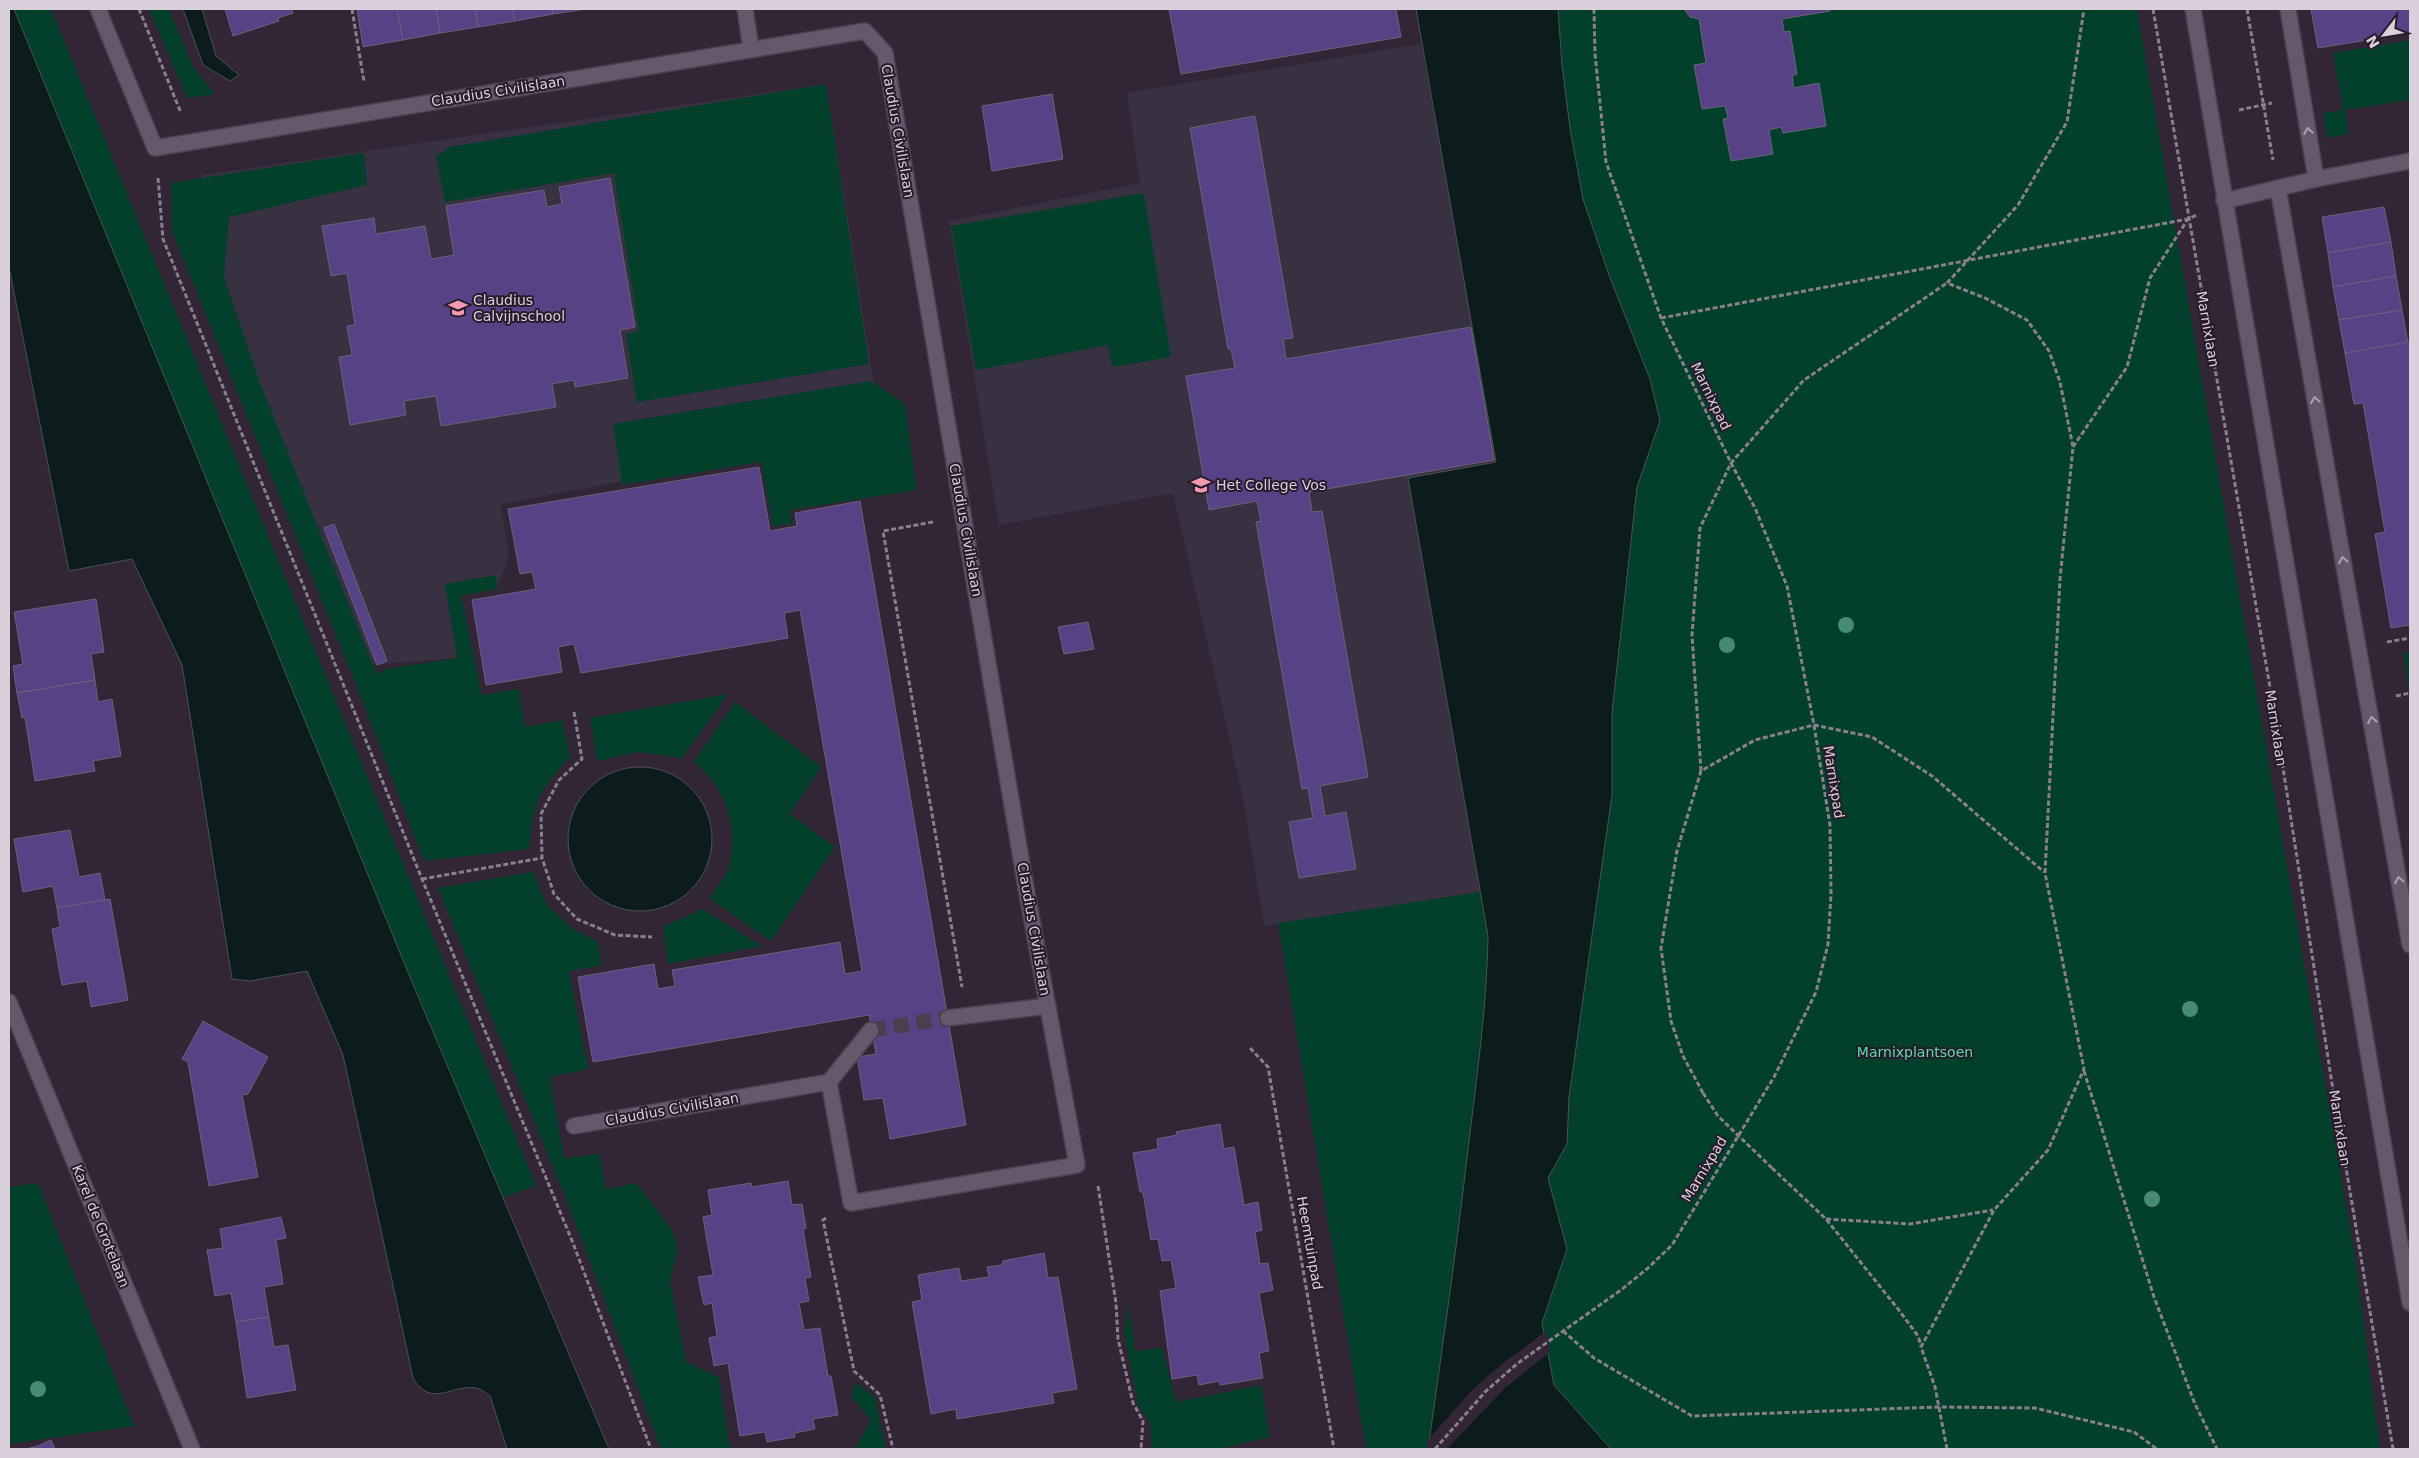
<svg xmlns="http://www.w3.org/2000/svg" width="2419" height="1458" viewBox="0 0 2419 1458" font-family="'DejaVu Sans',sans-serif">
	<rect width="100%" height="100%" fill="#322536"/>
	<!-- education -->
	<g fill="#383142">
		<path d="M1421,44l76,418 -89,16 72,414 -216,34 -20,-124 -71,-309 -174,32 -50,-304 191,-38 -13,-90z"/>
		<path d="M826,84l56,349 -382,71 9,51 -12,34 -36,7 -4,62 -100,8 -179,-437 24,-54z"/>
	</g>
	<!-- green -->
	<g fill="#03402c">
		<path d="M14,9h37l485,1177 -33,11 -96,-227z"/>
		<path d="M149,9h20l24,58 22,27 -28,4z"/>
		<path d="M1517,9h620l217,1241 26,199h-1014l-88,-526 202,-31 132,-97z"/>
		<path d="M2410,40v60l-65,10 4,24 -22,4 -4,-25 20,-3 -10,-57z"/>
		<path d="M826,84l43,280 -232,38 -11,-68 13,-3 -25,-158 -169,29 -9,-46 14,-9z"/>
		<path d="M364,153l3,32 -138,32 -5,60 35,103 118,295 9,-6 71,-11 -12,-74 51,-9 1,14 -36,7 21,99 37,-6 6,38 37,-7 8,37c-31,34 -37,45 -41,92l-105,12 -65,-169 -187,-461 -1,-48z"/>
		<path d="M1144,193l27,164 -59,10 -4,-22 -132,25 -25,-144z"/>
		<path d="M871,381l34,23 12,86 -127,20 2,14 -19,2 -12,-64 -139,23 -9,-61z"/>
		<path d="M2410,652v47l-7,-46z"/>
		<path d="M728,694l-46,64 -44,-6 -41,9 -7,-43z"/>
		<path d="M735,702l86,65 -31,47 45,33 -64,94 -62,-43c6,-9 16,-19 19,-29 12,-40 -2,-81 -34,-107z"/>
		<path d="M533,872l14,33 26,24 24,12 5,24 -33,6 19,98 -38,8 14,81 35,-4 7,35 30,-6 35,45 7,21 -8,32 16,81 33,15 10,67 5,5h-73l-96,-253 -127,-308z"/>
		<path d="M702,909l60,37 -94,18 -5,-37z"/>
		<path d="M38,1183l96,243 -125,18v-257z"/>
		<path d="M1129,1303l6,48 27,-3 14,54 85,-17 9,52 -51,12h-67l-2,-26 -12,-18 -14,-72z"/>
		<path d="M855,1382l20,15 11,52h-34h3l16,-29 -20,-24z"/>
	</g>
	<!-- water -->
	<g fill="#0c1c1d" stroke="#4a5256">
		<path d="M9,9h5l393,961 202,479h-102l-17,-53c-4,-3 -9,-7 -14,-8 -24,-4 -45,21 -63,-10l-70,-323 -36,-84 -57,10 -18,-2 -50,-314 -50,-106 -63,12 -60,-304z"/>
		<path d="M183,9h19l14,47 23,19 -9,6 -27,-16z"/>
		<path d="M1416,9h142l4,56 8,63 13,71 26,76 41,104 10,42 -23,66 -25,225v83l-43,302 -2,47 -19,34 19,71 -25,74 12,62 57,64h-183c15,-105 30,-211 42,-316 8,-66 17,-131 18,-197l-80,-458 88,-16z"/>
		<circle cx="640" cy="839" r="72"/>
	</g>
	<!-- pier -->
	<path fill="#322536" d="M1546,1331l4,21 -45,36 -58,61h-21l1,-8 44,-50 27,-24z"/>
	<!-- building -->
	<g fill="#584286" stroke="#686379">
		<path d="M225,9h66l2,4 -15,5 1,3 -46,15z"/>
		<path d="M357,9h40l6,31 -40,7z"/>
		<path d="M397,9h39l4,24 -37,7z"/>
		<path d="M436,9h39l3,18 -38,6z"/>
		<path d="M475,9h38l2,12 -37,6z"/>
		<path d="M513,9h39l1,5 -38,7z"/>
		<path d="M552,9h34l-33,5z"/>
		<path d="M1169,9h227l5,28 -220,37z"/>
		<path d="M1684,9h145l1,2 -48,8 2,13 6,-1 7,43 -5,2 2,12 25,-5 7,43 -43,7 -2,-6 -12,3 4,24 -42,7 -8,-42 5,-1 -3,-12 -23,3 -8,-44 12,-2 -7,-44 -9,-2z"/>
		<path d="M2311,9h99v24l-92,15z"/>
		<path d="M1052,94l11,65 -71,12 -10,-65z"/>
		<path d="M1255,116l38,222 -10,1 3,20 185,-32 23,133 -185,32 3,20 10,-1 46,266 -48,9 5,30 21,-4 10,57 -57,9 -10,-56 24,-4 -5,-30 -6,1 -46,-267 5,-1 -4,-20 -48,9 -23,-134 49,-8 -4,-19h-3l-38,-221z"/>
		<path d="M610,178l25,149 -15,3 8,48 -53,9 -1,-7 -22,4 4,23 -115,19 -5,-30 -32,5 2,14 -56,10 -11,-68 13,-2 -5,-29 8,-1 -8,-52 -16,3 -9,-50 52,-8 2,16 49,-8 6,33 23,-4 -8,-49 98,-16 3,17 15,-3 -3,-17z"/>
		<path d="M2384,207l7,35 -63,11 -6,-36z"/>
		<path d="M2391,242l5,34 -63,11 -5,-34z"/>
		<path d="M2396,276l6,34 -63,10 -6,-33z"/>
		<path d="M2402,310l6,33 -63,10 -6,-33z"/>
		<path d="M2408,342h2v283l-19,3 -16,-94 10,-2 -22,-129 -9,1 -9,-51z"/>
		<path d="M759,467l11,64 27,-5 -2,-13 65,-12 106,624 -76,14 -7,-41 -19,2 -7,-43 19,-3 -7,-39 -276,47 -15,-85 76,-13 4,25 17,-3 -3,-16 168,-28 5,32 17,-3 -62,-361 -16,3 4,25 -207,35 -7,-29 -16,3 4,25 -76,13 -14,-85 64,-11 -4,-17 -12,2 -12,-65z"/>
		<path d="M334,524l53,137 -10,4 -53,-137z"/>
		<path d="M96,599l8,53 -13,2 4,26 -78,13 -4,-27 10,-2 -9,-52z"/>
		<path d="M1088,622l6,27 -30,5 -6,-27z"/>
		<path d="M95,680l3,22 14,-3 9,57 -28,5 2,10 -60,10 -10,-64 -3,1 -5,-25z"/>
		<path d="M70,830l9,47 21,-4 5,27 -48,8 -4,-22 -30,6 -9,-53z"/>
		<path d="M110,899l18,101 -37,7 -4,-26 -25,4 -10,-56 8,-2 -3,-19z"/>
		<path d="M203,1021l65,36 -20,37 -6,1 16,82 -49,9 -21,-124 -6,-3z"/>
		<path d="M1220,1124l4,25 10,-2 10,58 14,-3 4,28 -7,2 5,32 8,-1 5,27 -14,3 10,58 -10,2 4,25 -43,7 -1,-4 -20,4 -2,-10 -25,4 -12,-88 16,-3 -5,-28 -9,1 -4,-22 -7,1 -8,-48h-3l-7,-39 25,-4 -1,-10 20,-4 -1,-3z"/>
		<path d="M788,1181l4,24 10,-1 4,24 -3,1 8,48 -6,1 4,23 -10,2 5,27 16,-2 8,48h3l7,39 -25,4 2,10 -21,4 1,4 -28,5 -2,-10 -25,4 -12,-73 -14,3 -5,-28 8,-2 -5,-33 -8,2 -6,-28 15,-2 -10,-58 9,-2 -4,-25 43,-7 1,4z"/>
		<path d="M281,1217l5,21 -10,2 7,44 -19,3 5,30 -33,5 -5,-29 -16,3 -8,-46 16,-2 -3,-19z"/>
		<path d="M1044,1253l4,25 10,-1 19,112 -25,4 2,10 -97,16 -1,-10 -25,5 -19,-112 10,-2 -4,-25 41,-7 2,13 28,-4 -2,-10 15,-2 1,-4z"/>
		<path d="M269,1317l5,30 14,-2 8,45 -49,8 -11,-76z"/>
		<path d="M51,1440l4,9h-29l12,-3z"/>
	</g>
	<g fill="none" stroke-linecap="round" stroke-linejoin="round">
		<!-- minor-tunnel -->
		<path stroke="#4b3f4f" stroke-width="15" stroke-dasharray="15 8" stroke-linecap="butt" d="M871,1030l77,-12"/>
		<!-- minor casing -->
		<g stroke="#4c404e" stroke-width="18">
			<g id="minor">
				<path d="M98,9l57,139 710,-117 20,22 141,835 51,277 -226,38 -22,-121"/>
				<path d="M745,9l6,40"/>
				<path d="M2193,9l217,1294"/>
				<path d="M2288,9l28,170"/>
				<path d="M2278,188l132,757"/>
				<path d="M2224,201l92,-22 94,-18"/>
				<path d="M9,1002l183,447"/>
				<path d="M948,1018l100,-12"/>
				<path d="M574,1126l255,-44 42,-52"/>
			</g>
		</g>
		<!-- path -->
		<g stroke="#8a7f8d" stroke-width="3" stroke-dasharray="5 2.5" stroke-linecap="butt">
			<path d="M139,9l42,104"/>
			<path d="M352,9l12,73"/>
			<path d="M2153,9l122,707 58,374 60,359"/>
			<path d="M2247,9l26,151"/>
			<path d="M2239,110l33,-7"/>
			<path d="M158,178l5,61 259,640 151,364 78,206"/>
			<path d="M1661,318l527,-99 9,-4"/>
			<path d="M2073,447l54,-80 23,-89 38,-59"/>
			<path d="M933,522l-50,9 79,456"/>
			<path d="M2387,642l23,-4"/>
			<path d="M2396,696l14,-3"/>
			<path d="M574,712l8,47 -23,21 -18,34 1,44 12,36 23,25 38,16 37,2"/>
			<path d="M1701,771l-9,-136 8,-107 31,-65 73,-83 143,-97"/>
			<path d="M422,879l120,-21"/>
			<path d="M1250,1048l18,19 66,382"/>
			<path d="M2084,1071l70,226 41,107 22,45"/>
			<path d="M1703,1093l-20,-37 -12,-35 -10,-73 16,-97 24,-80 54,-31 59,-15 58,12 60,39 112,96"/>
			<path d="M1772,1168l54,51 72,90 20,27 3,10"/>
			<path d="M1098,1186l18,117 2,36 15,64 10,18 -2,28"/>
			<path d="M826,1218l-3,2 31,151 26,24 13,54"/>
			<path d="M1826,1219l84,5 83,-14"/>
			<path d="M1563,1331l31,27 98,58 246,-9 97,1 99,24 23,17"/>
			<path d="M1435,1449l51,-58 32,-28 103,-73 27,-22 24,-23 102,-168 42,-85 12,-48 3,-50 -1,-69 -16,-100 -27,-139 -32,-78 -24,-45 -70,-145 -55,-156 -11,-108 -1,-45"/>
			<path d="M1947,1449l-12,-62 -14,-40 73,-137 54,-60 36,-81 -39,-196 15,-294 13,-132 -13,-65 -11,-31 -22,-31 -42,-22 -38,-15 71,-78 49,-83 17,-113"/>
		</g>
		<!-- minor -->
		<use href="#minor" stroke="#66576b" stroke-width="15"/>
		<!-- path-bridge -->
		<path stroke="#8a7f8d" stroke-width="3" stroke-dasharray="5 2.5" stroke-linecap="butt" d="M1703,1093l15,23 54,52"/>
	</g>
	<!-- trees -->
	<g fill="#478a75">
		<circle cx="1846" cy="625" r="8"/>
		<circle cx="1727" cy="645" r="8"/>
		<circle cx="2190" cy="1009" r="8"/>
		<circle cx="2152" cy="1199" r="8"/>
		<circle cx="38" cy="1389" r="8"/>
	</g>
	<!-- one-way arrows -->
	<defs><path id="oneway-chevron" d="M-2-3.5L2.5 0L-2 3.5" fill="none" stroke-width="1.6" stroke-linecap="round" stroke-linejoin="round" transform="scale(1.25)"/></defs>
	<g stroke="#aba0ae">
		<use href="#oneway-chevron" transform="translate(2308 131) rotate(-100)"/>
		<use href="#oneway-chevron" transform="translate(2315 400) rotate(-100)"/>
		<use href="#oneway-chevron" transform="translate(2343 560) rotate(-100)"/>
		<use href="#oneway-chevron" transform="translate(2372 720) rotate(-100)"/>
		<use href="#oneway-chevron" transform="translate(2399 880) rotate(-100)"/>
	</g>
	<!-- icons -->
	<defs>
		<g id="school-bare" transform="scale(1.5)"><path d="M0-5L7-2L0 1L-7-2ZM-4 1L0 2.5L4 1V4Q0 6-4 4Z" fill="#f29ab0" stroke="#281b2c" stroke-width="2.5" paint-order="stroke"/></g>
	</defs>
	<g fill-rule="evenodd">
		<use href="#school-bare" x="458" y="308"/>
		<use href="#school-bare" x="1201" y="485"/>
	</g>
	<g text-anchor="middle" dominant-baseline="central" stroke-width="4" stroke-linejoin="round" paint-order="stroke">
		<!-- street labels -->
		<g font-size="14" fill="#d9d0db" stroke="#281b2c">
			<text transform="translate(498 91) rotate(-9)">Claudius Civilislaan</text>
			<text transform="translate(898 131) rotate(80)">Claudius Civilislaan</text>
			<text transform="translate(2208 329) rotate(80)">Marnixlaan</text>
			<text transform="translate(1711 396) rotate(64)">Marnixpad</text>
			<text transform="translate(966 530) rotate(80)">Claudius Civilislaan</text>
			<text transform="translate(2276 728) rotate(81)">Marnixlaan</text>
			<text transform="translate(1834 782) rotate(81)">Marnixpad</text>
			<text transform="translate(1034 929) rotate(80)">Claudius Civilislaan</text>
			<text transform="translate(672 1109) rotate(-10)">Claudius Civilislaan</text>
			<text transform="translate(2340 1128) rotate(81)">Marnixlaan</text>
			<text transform="translate(1704 1169) rotate(-59)">Marnixpad</text>
			<text transform="translate(101 1226) rotate(68)">Karel de Grotelaan</text>
			<text transform="translate(1310 1243) rotate(80)">Heemtuinpad</text>
		</g>
		<!-- poi labels -->
		<g font-size="14" fill="#d9d0db" stroke="#281b2c" text-anchor="start">
			<text x="473" y="300">Claudius<tspan x="473" dy="16">Calvijnschool</tspan></text>
			<text x="1216" y="485">Het College Vos</text>
		</g>
		<!-- park labels -->
		<g font-size="14" fill="#59dda9" stroke="#281b2c">
			<text x="1915" y="1052">Marnixplantsoen</text>
		</g>
	</g>
	<!-- border -->
	<rect width="2419" height="1458" fill="none" stroke="#d9d0db" stroke-width="20"/>
	<!-- north arrow -->
	<g transform="translate(2384 35) rotate(239)" stroke="#281b2c" stroke-width="4" paint-order="stroke">
	<path d="M0-4L9 19L0 12L-9 19Z" fill="#d9d0db"/>
	<text y="-8" font-size="14" font-weight="bold" text-anchor="middle" fill="#d9d0db">N</text>
	</g>
</svg>
